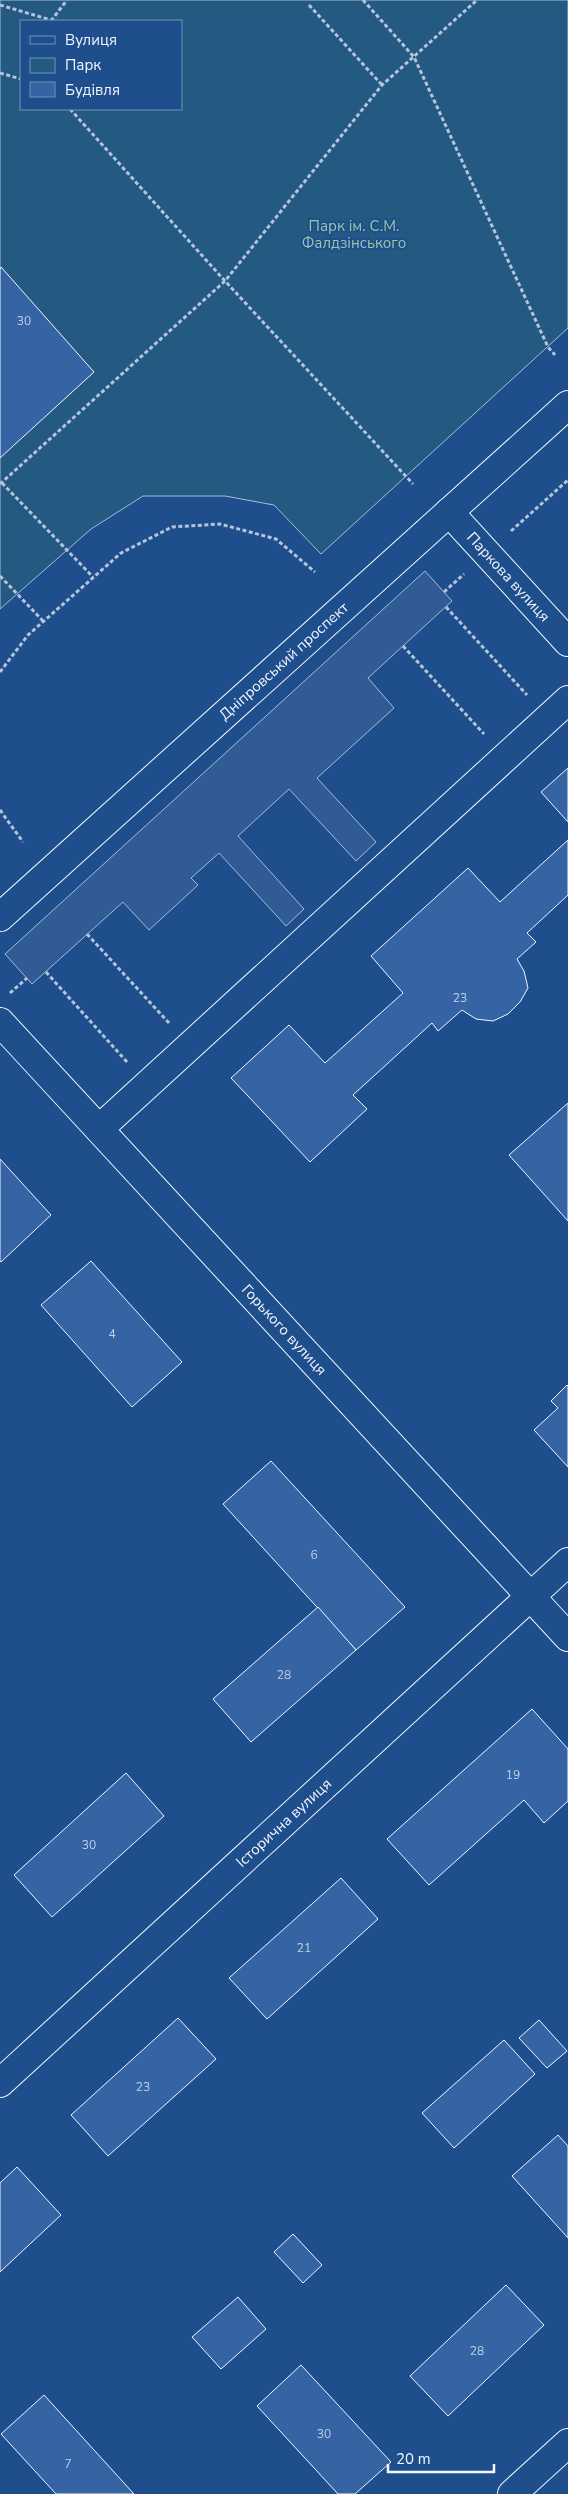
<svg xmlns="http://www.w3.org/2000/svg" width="568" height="2494" viewBox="0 0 568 2494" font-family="'Nunito Sans',sans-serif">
	<rect width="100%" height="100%" fill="#1f4e8c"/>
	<!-- green -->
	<path fill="#245a82" stroke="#a8bbd7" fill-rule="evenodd" d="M0,0h568v328l-247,226 -47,-49 -49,-9h-82l-52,33 -91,80zM21,21h160v88h-160z"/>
	<!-- parking -->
	<path fill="#305b95" stroke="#a8bbd7" d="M425,571l27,30 -84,77 26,30 -77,70 59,64 -20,19 -67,-72 -51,47 66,73 -18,17 -67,-73 -28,25 7,7 -49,45 -26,-28 -91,82 -27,-30z"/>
	<!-- building -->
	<g fill="#3563a3" stroke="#f2f6ff">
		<path d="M1,267l93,105 -94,86v-189z"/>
		<path d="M568,768v54l-27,-30z"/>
		<path d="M568,840v55l-41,38 9,9 -19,17 7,12 4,17 -8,14 -12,12 -15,7 -17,-2 -14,-9 -24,21 -6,-8 -79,72 14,14 -57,53 -79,-84 58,-53 36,38 78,-70 -32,-37 97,-88 32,34z"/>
		<path d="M568,1103v118l-59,-66z"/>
		<path d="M0,1159l51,56 -50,47 -1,-1z"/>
		<path d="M91,1261l91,101 -50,45 -91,-102z"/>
		<path d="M567,1385l1,1v81l-34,-37 24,-22 -7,-7z"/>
		<path d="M271,1461l134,146 -49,43 -133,-146z"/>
		<path d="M318,1607l38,43 -105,92 -38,-43z"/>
		<path d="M532,1709l36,40v52l-24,22 -20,-23 -95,85 -42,-46z"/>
		<path d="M126,1773l38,43 -112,101 -38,-42z"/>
		<path d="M341,1878l37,41 -111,100 -38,-41z"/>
		<path d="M178,2018l38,41 -108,97 -37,-41z"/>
		<path d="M539,2020l28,31 -20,17 -28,-30z"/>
		<path d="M504,2040l31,34 -81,74 -32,-35z"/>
		<path d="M558,2135l10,11v92l-56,-62z"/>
		<path d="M17,2167l44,48 -61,57v-89z"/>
		<path d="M293,2234l29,31 -19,18 -29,-31z"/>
		<path d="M506,2285l38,40 -96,91 -38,-40z"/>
		<path d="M238,2297l28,32 -45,40 -29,-32z"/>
		<path d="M301,2365l90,97 -36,32h-17l-81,-88z"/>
		<path d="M44,2395l90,99h-78l-55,-60z"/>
	</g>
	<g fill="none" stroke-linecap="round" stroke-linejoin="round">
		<!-- minor casing -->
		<g stroke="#f2f6ff" stroke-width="30">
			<g id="minor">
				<path id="s1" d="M449,512l119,130"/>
				<path id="s2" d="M0,917l568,-512"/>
				<path id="s3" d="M0,1022l568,615"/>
				<path d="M99,1129l469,-429"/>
				<path id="s4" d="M0,2083l568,-521"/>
				<path d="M512,2494l56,-51"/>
			</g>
		</g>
		<!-- path -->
		<g stroke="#b3c4dc" stroke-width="3" stroke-dasharray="4 2.5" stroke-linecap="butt">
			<path d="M363,0l51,57 134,290 7,8"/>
			<path d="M0,5l51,15"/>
			<path d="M309,5l73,80"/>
			<path d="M51,21l16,-21"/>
			<path d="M0,73l21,6"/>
			<path d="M70,109l155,172 188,203"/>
			<path d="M2,483l91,94"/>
			<path d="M0,484l225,-203 157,-196 95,-85"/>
			<path d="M511,531l57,-51"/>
			<path d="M0,576l44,46"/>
			<path d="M444,592l20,-18"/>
			<path d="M446,607l81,88"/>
			<path d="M403,646l81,88"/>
			<path d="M0,672l28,-37 93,-82 51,-26 48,-3 56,15 39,33"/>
			<path d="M0,810l23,32"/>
			<path d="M87,934l82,89"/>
			<path d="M46,972l81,90"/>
			<path d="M10,993l17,-15"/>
		</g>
		<!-- minor -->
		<use href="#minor" stroke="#1f4e8c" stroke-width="28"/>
	</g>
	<g text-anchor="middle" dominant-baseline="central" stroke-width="4" stroke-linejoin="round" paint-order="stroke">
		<!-- number labels -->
		<g font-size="12" fill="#c3d1e8">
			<text x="24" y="321">30</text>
			<text x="460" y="998">23</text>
			<text x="112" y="1334">4</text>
			<text x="314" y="1555">6</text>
			<text x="284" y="1675">28</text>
			<text x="513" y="1775">19</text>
			<text x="89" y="1845">30</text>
			<text x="304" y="1948">21</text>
			<text x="143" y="2087">23</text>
			<text x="477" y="2351">28</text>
			<text x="324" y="2434">30</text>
			<text x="68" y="2464">7</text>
		</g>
		<!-- park labels -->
		<g font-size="15" fill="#97c8a6" stroke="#1f4e8c">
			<text x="354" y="226">Парк ім. С.М.<tspan x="354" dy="17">Фалдзінського</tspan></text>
		</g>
		<!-- street labels -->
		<g font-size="15" fill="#f2f6ff" stroke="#1f4e8c">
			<text stroke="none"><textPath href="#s1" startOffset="88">Паркова вулиця</textPath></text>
			<text stroke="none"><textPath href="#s2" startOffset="382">Дніпровський проспект</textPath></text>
			<text stroke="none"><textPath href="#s3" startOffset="419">Горького вулиця</textPath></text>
			<text stroke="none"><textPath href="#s4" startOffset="385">Історична вулиця</textPath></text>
		</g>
	</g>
	<!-- legend -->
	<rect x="20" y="20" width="162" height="90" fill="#1f4e8c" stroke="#7391ba"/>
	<rect x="30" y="36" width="25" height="8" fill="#1f4e8c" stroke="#7391ba"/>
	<text x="65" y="45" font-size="15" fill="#f2f6ff">Вулиця</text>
	<rect x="30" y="58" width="25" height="15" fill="#245a82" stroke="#7391ba"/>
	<text x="65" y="70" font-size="15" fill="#f2f6ff">Парк</text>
	<rect x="30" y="82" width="25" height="15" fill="#3563a3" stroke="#7391ba"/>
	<text x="65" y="95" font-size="15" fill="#f2f6ff">Будівля</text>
	<!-- scale -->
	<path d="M388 2464v8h106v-8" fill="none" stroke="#f2f6ff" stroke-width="2.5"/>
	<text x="396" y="2464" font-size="15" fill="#f2f6ff" stroke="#1f4e8c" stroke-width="4" paint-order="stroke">20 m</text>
</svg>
